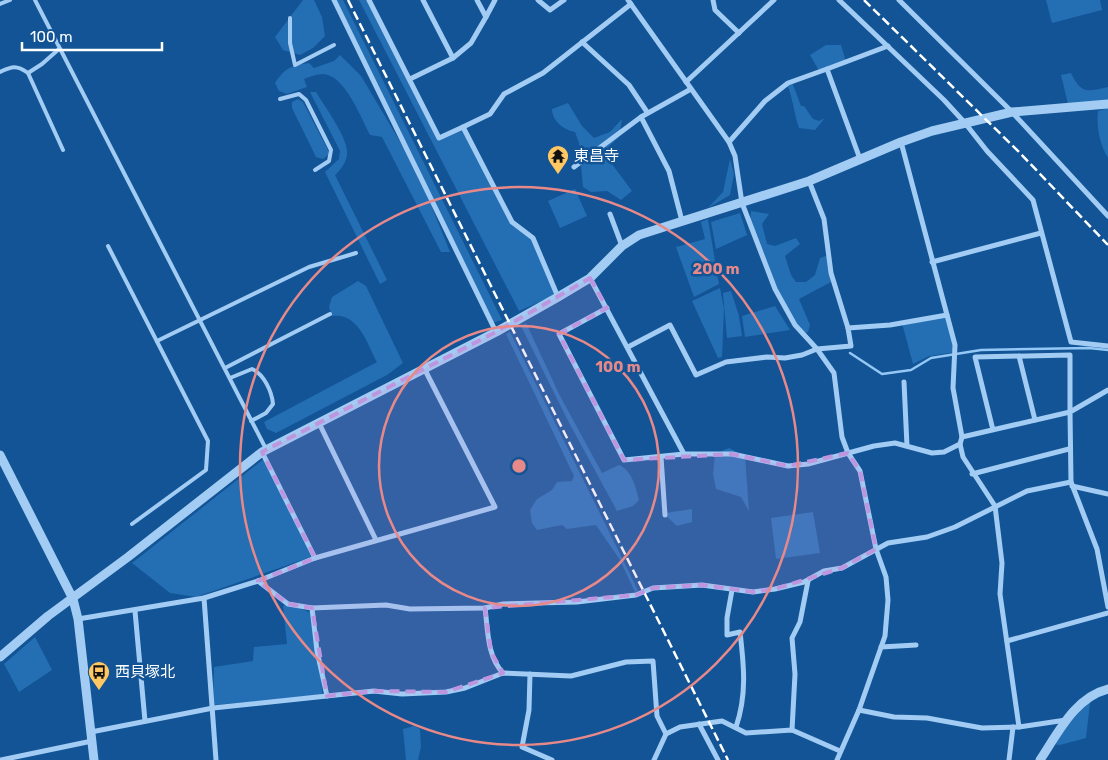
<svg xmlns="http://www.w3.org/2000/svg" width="1108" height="760" viewBox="0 0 1108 760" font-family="Rubik,'Noto Sans JP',sans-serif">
	<rect width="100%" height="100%" fill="#125495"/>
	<!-- green -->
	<g fill="#246eb4">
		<path d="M303,0h11l8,17 3,19 -12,12 -13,7 -17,-5 -8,-13z"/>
		<path d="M334,0h9l159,320 -10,3z"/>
		<path d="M359,0h10l70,138 24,-11 49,95 21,16 24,56 -38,17z"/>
		<path d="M1046,0h54l2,10 -50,13z"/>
		<path d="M826,45h15l5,17 -21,8 -7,-1 -8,-14z"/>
		<path d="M340,55l21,21 56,94 33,82h-9l-59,-115 -12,-2c-9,-17 -25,-60 -47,-61 -6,0 -14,3 -19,5l3,8 -20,7 -8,-3 -4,-8c9,-14 16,-18 34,-20l5,5 20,-7z"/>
		<path d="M1071,73c10,21 16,19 37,14v15l-40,2 -7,-29z"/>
		<path d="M792,82l9,24h3l9,13 6,2 6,-3 -10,12 -16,-2c-5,-15 -6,-29 -12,-44z"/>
		<path d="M310,92h6c9,15 30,43 31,59 1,10 -6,18 -12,24l52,105 -7,4 -55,-112 14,-13 1,-8z"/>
		<path d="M298,99l5,3 25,48v5l-5,4 -7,-2 -24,-49v-6z"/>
		<path d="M568,103l14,23 12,12 16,-6 12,-13 -3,18 -16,15 29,39 -11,9 -14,-9 -16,1 -8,-5 -4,-44 -4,-11c-11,-2 -23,-11 -23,-23z"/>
		<path d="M1108,108v50c-8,-13 -12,-31 -10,-47z"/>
		<path d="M730,159l4,15 -4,21 -22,13 15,-16z"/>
		<path d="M575,189l12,27 -27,12 -12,-27z"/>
		<path d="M751,211l18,3 -7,10 5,20 8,2 21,-8 4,6 -15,12 6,19 5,7h10l9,-7 5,-17 8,-3 3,27 -32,17 11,26 -2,7 -5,2 -17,-23 -36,-87z"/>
		<path d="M740,213l7,22 -31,14 -5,-27z"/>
		<path d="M708,219l11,65 -25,13 -18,-50 29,-8 -4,-17z"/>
		<path d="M358,281l8,5 37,77 -16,12 -111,58 -9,-4 -3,-7 113,-60c-10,-19 -19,-50 -45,-46l-3,-9 3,-10z"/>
		<path d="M720,288l4,21 -2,48 -4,1 -26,-57z"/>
		<path d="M731,291l8,25 3,20 -15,2 -4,-45z"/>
		<path d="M775,306l15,24 -45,7 -3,-21z"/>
		<path d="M947,315l9,37 -27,4 -16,8 -11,-41z"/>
		<path d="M526,323l34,73 42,77 17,-8c13,5 17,23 20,35l-6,6 -16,5 -50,-92 -46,-93z"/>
		<path d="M510,332l119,240 9,19 -3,1 -15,-32 -24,-35 -29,4 -5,-4 -25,5 -5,-7 -2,-13 7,-11 15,-9 5,-8 15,-1 2,-5 -68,-142z"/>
		<path d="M729,448l16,8 4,55 -8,-14 -25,-8 -3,-15 2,-20z"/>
		<path d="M265,458l49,98 -118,41 -26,-4 -38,-30z"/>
		<path d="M692,509v13l-15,4 -12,-11v-2z"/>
		<path d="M813,512l7,41 -44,6 -5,-41z"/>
		<path d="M288,604l24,9 11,83 -110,9 1,-38 39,-6 1,-14 33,-3 -4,-38z"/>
		<path d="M35,637l17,33 -33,22 -15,-28z"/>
		<path d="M1084,701l6,2 -4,35 -26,7 -9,-1z"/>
		<path d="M414,726l6,3 1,18 -3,13h-12l-3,-31z"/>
	</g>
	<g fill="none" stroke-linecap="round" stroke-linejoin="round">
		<!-- stream -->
		<path stroke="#93c8f6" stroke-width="2.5" d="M850,353l32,21 29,-4 20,-12 50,-8 108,-2 19,2"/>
		<!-- service -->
		<g stroke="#a2ccf3" stroke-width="4">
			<path d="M35,0l231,449"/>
			<path d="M0,4l10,-4"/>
			<path d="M290,18v25l5,22 39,-20"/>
			<path d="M0,72c12,-6 17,-7 28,1l35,77"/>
			<path d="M28,73l14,-9 17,-15"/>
			<path d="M280,99l19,-5 7,6 25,50 -2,11 -14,9"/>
			<path d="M108,246l100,195 -2,29 -74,54"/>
			<path d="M157,341l152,-74 47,-14"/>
			<path d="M225,368l105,-54"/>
			<path d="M230,378l22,-9c12,5 20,23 21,35l-7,9 -15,8"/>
		</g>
		<!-- minor -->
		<g stroke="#a2ccf3" stroke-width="5">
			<path d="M334,0l162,332"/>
			<path d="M369,0l70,138 24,-11 49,95 21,16 25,59"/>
			<path d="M423,0l30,58"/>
			<path d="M538,0l12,10 14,-10"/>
			<path d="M628,0l101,142 6,14 7,47 33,86 20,36 22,24 17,24 8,64 6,16 12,18 16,78 10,28 2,23 -3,36 -26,74 -22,50"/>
			<path d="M713,0l2,10 24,23"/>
			<path d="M839,0l105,100 21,23 22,28 46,49 38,142 37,4"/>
			<path d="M899,0l113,112 96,104"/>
			<path d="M486,17l9,-17"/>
			<path d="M582,42l47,43 18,27"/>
			<path d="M410,79l43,-21 18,-15 15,-26 -9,-17"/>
			<path d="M686,82l88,-82"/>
			<path d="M463,127l27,-13 14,-20 39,-21 88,-69"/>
			<path d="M729,142l36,-41 23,-18 39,-14"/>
			<path d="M901,142l54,203 -2,43 9,49 -2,7 3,13 32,49 7,57 -2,31 19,133"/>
			<path d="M860,159l-33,-90 61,-23"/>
			<path d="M574,167l67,-50"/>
			<path d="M809,181l15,38 7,54 17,55"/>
			<path d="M610,214l12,32"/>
			<path d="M682,221l-13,-50 -28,-54 50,-28"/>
			<path d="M932,262l109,-29"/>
			<path d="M590,278l94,176h48l56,12 20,-2 66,-18 21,-3 37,10 12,-1 16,-8"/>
			<path d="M607,308l-48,26 65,126 60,-6"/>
			<path d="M628,347l42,-22 26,50 30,-13 41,-5 18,1 17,-3 15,-6 34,-3 -3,-18 42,-3 57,-10"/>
			<path d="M1019,356l16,64"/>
			<path d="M904,382l3,64"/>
			<path d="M1108,390l-38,22 1,70 26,67 11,58"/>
			<path d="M319,423l57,117"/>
			<path d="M962,437c36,-8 72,-17 108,-25v-57l-95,2 18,73"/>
			<path d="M262,452l53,106"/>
			<path d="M661,457l4,58"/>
			<path d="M972,474l97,-25"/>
			<path d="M1072,486l36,8"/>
			<path d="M258,581l30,23 24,4 74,-3 24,4 75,-1 18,-4 74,-2 59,-7 17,-7 49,-3 51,7 22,-3 29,-7 20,-11 18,-3 46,-25 39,-6 28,-10 72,-36 44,-9"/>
			<path d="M732,590l-5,28v17l13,-3c4,34 7,63 -4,95"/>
			<path d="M204,598l12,162"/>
			<path d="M312,608l5,43 10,45"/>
			<path d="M485,608c3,23 2,48 18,65"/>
			<path d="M135,611l10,110"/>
			<path d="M78,619l126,-21 54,-17 57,-23 180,-51 -71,-139"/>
			<path d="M1007,641l101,-28"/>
			<path d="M881,647l35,-2"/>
			<path d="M530,674l-1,36 -7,37 30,13"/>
			<path d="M859,710l35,7 33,1 55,10 37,-1 47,-7"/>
			<path d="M699,724l19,36"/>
			<path d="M792,730l3,-56 -3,-36 8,-16 8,-41"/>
			<path d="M91,732l122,-24 161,-17 28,3 44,-2 19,-4 38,-15 68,3 55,-14 27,-1 4,55 9,18"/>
			<path d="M1,760l91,-19"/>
			<path d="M654,760l12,-26 14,-7 42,-6 24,12 46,-3 48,21"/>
			<path d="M1009,760l4,-33"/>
		</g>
		<!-- tertiary -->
		<g stroke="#a2ccf3" stroke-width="9">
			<path d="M0,455l73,144 5,20 16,141"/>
			<path d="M0,657l48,-41 80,-59 134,-105 234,-120 62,-35 32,-19 32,-32 17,-11 170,-54 92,-39 31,-11 80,-19 96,-8"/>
			<path d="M1040,760c18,-27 35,-63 68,-71"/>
		</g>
		<!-- rail -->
		<g stroke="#fff" stroke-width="2.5" stroke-dasharray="9 4" stroke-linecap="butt">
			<path d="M348,0l380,760"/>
			<path d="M864,0l155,152 89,93"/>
		</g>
	</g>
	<!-- marked area -->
	<path fill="#bd96df" fill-opacity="0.2" stroke="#bd96df" stroke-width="4" stroke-dasharray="10 6" stroke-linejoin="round" d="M590,278l17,30 -48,26 65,126 108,-6 56,12 60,-13 12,18 16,78 -34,19 -67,21 -22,3 -51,-7 -49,3 -17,7 -151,13 6,44 12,21 -57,19 -72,-1 -47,5 -15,-88 -24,-4 -30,-23 57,-23 -53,-106 234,-120z"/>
	<!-- distance rings -->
	<g fill="none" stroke="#e88989" stroke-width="2.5">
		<circle cx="519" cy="466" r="140"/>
		<circle cx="519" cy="466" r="279"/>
	</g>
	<!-- icons -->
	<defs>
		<g id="temple-pin" transform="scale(1.125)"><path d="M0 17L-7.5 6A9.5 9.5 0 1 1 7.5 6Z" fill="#ffc863" stroke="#125495"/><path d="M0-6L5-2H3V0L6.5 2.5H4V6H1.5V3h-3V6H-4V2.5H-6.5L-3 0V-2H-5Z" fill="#111"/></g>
		<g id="bus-pin" transform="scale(1.125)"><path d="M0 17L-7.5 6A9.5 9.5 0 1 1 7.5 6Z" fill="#ffc863" stroke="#125495"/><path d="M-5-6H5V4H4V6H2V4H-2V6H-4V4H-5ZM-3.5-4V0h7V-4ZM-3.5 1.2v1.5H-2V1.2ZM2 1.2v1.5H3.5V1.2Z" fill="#111"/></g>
	</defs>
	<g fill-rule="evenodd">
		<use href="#temple-pin" x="558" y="156"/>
		<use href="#bus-pin" x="99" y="672"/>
	</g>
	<g text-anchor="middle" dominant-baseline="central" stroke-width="5" stroke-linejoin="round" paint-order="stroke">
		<!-- poi labels -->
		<g font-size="15" fill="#fff" stroke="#125495" text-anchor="start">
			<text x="574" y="156">東昌寺</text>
			<text x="115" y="672">西貝塚北</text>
		</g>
	</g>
	<circle cx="519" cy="466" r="8" fill="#e88989" stroke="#125495" stroke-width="2.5"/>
	<g font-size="15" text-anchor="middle" font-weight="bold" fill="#e88989" stroke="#125495" stroke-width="5" stroke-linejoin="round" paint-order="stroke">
		<text x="716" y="274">200 m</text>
		<text x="618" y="372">100 m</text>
	</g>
	<!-- scale -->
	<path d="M22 42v8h140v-8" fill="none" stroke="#ffffff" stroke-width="2.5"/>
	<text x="30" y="42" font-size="15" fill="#ffffff" stroke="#125495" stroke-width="4" paint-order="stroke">100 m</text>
</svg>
